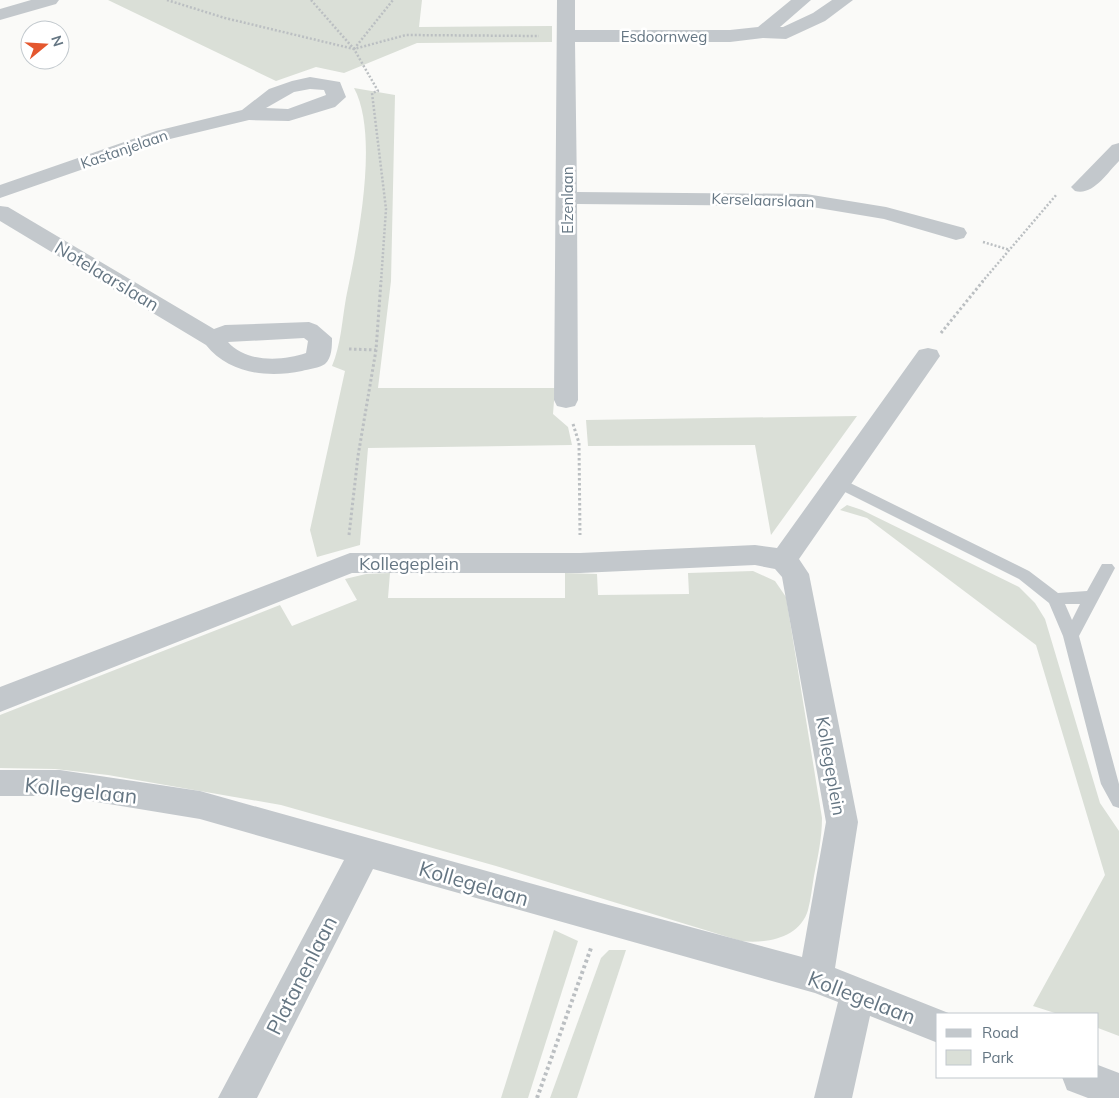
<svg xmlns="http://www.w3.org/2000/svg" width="1119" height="1098" viewBox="0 0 1119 1098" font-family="Mulish,sans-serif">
	<rect width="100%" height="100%" fill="#fafaf8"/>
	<!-- green -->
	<g fill="#dadfd7">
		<path d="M108,0h314l-3,27 133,-1v16l-135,1 -73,30 -28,-6 -40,14z"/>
		<path d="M354,88l41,7 -4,186 -13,107h177l-2,26 15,13 4,18 -204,3 -8,97 -43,12 -7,-27 35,-159 -13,-5c9,-21 10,-46 14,-68 11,-53 34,-162 8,-210z"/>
		<path d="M857,416l-86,119 -16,-90 -167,1 -2,-26z"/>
		<path d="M847,505l15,5 157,77 16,16 10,16 55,184 19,28v205l-21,-8v-14h-40l-25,-8 72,-131 -69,-230 -169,-127 -27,-8z"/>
		<path d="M753,571l22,10 11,16 36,221c0,20 -4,38 -8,58 -2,11 -3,23 -6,34 -8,28 -42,34 -67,31l-245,-75 -215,-61 -173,-30 -53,-6 -55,-1v-53l280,-110 12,21 65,-26 -12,-21 21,-5 24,-1 -2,25h177v-25l32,1 1,21 91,-1 -1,-21z"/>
		<path d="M554,930l24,11 -50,157h-27z"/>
		<path d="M609,950h17l-49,148h-27l51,-140z"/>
	</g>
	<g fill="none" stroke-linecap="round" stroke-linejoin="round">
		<!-- path-far2 -->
		<g stroke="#bbbfc2" stroke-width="2.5" stroke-dasharray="2 2" stroke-linecap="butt">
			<path d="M167,0l58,18 129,31 52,-14 133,1"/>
			<path d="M311,0l43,49 24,42 -6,2 14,116 -5,73"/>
			<path d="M354,49l39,-49"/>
			<path d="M983,242l27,8"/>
			<path d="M982,282l75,-88"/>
		</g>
		<!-- path-far1 -->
		<g stroke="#bbbfc2" stroke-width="3" stroke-dasharray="2.5 2.5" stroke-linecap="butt">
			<path d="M941,333l42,-52"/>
			<path d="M349,349l27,1"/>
			<path d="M573,424l6,19 1,92"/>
			<path d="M349,535l9,-79 18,-106 5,-69"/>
		</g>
		<!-- path -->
		<path stroke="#bbbfc2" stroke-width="4" stroke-dasharray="3 3" stroke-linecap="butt" d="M537,1098l54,-150"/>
		<!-- lane -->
		<path fill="#c3c8cc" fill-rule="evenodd" d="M838,477l191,94 29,22 29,-2 15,-27h10l3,4 -36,68 40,148v24l-6,-2 -12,-22 -38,-148 -14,-33 -30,-24 -186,-93 -2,-4 2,-4zM1065,604h15l-8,16z"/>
		<!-- street -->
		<g fill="#c3c8cc" fill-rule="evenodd">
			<path d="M31,0h28l-3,4 -56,16v-11z"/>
			<path d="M557,0h18v30h155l28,-3 33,-27h20l-31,27h3l30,-14 19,-13h21l-28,21 -39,18 -23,-1 -33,4h-155l2,150 229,2 80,13 78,21 3,5 -3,5 -8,2 -72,-21 -78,-13 -229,-2 1,196 -3,6 -9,2 -9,-2 -3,-6z"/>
			<path d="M310,77l30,5 6,15 -11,10 -46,14 -40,-1 -79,19 -170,59v-13l156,-54 86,-21 27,-21 23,-8zM310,89l14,1 2,5 -38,14 -22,-1 28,-16z"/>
			<path d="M1119,143v18c-12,12 -26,35 -44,30l-4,-4 4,-4 37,-38z"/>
			<path d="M0,206l8,1 206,122 11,-4 84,-3 8,3 15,13c0,8 0,20 -7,26 -5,4 -17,5 -23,7 -34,7 -73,3 -96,-26l-206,-124zM304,338l4,3 -2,12c-23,8 -60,10 -78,-11z"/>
			<path d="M928,348l9,2 3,6 -141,203 10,15 49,248 -23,146 116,46h-13v29l-68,-27 -18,82h-38l24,-96 -23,-9 -442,-124 -116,229h-39l126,-238 -144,-41 -140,-23h-60v-26h60l140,21 401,112 201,54 24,-135 -44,-245 -7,-8 -20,-4 -175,8h-228l-352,139v-25l350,-134h230l175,-8 22,3 142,-198z"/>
			<path d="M1098,1065l21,8v25h-31l-21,-8 -5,-13h36z"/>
		</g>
	</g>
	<g text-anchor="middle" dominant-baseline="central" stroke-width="5" stroke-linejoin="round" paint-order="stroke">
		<!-- far-street labels -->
		<g font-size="15" fill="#657683" stroke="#fff">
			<text x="664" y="36">Esdoornweg</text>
			<text transform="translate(124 149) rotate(-19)">Kastanjelaan</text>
			<text transform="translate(567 200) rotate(-90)">Elzenlaan</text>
			<text transform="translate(763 200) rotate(2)">Kerselaarslaan</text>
		</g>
		<!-- street labels -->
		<g font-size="18" fill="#657683" stroke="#fff">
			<text transform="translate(107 276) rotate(31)">Notelaarslaan</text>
			<text x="409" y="563">Kollegeplein</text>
			<text transform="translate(831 766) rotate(80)">Kollegeplein</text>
		</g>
		<!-- near-street labels -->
		<g font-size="21" fill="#657683" stroke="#fff">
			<text transform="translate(81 790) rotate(6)">Kollegelaan</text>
			<text transform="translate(474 883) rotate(16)">Kollegelaan</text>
			<text transform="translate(301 975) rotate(-63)">Platanenlaan</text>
			<text transform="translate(862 997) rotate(21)">Kollegelaan</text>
		</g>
	</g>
	<!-- legend -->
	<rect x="936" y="1013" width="162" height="65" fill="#ffffff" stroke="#c1c8cd"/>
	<rect x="946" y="1029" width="25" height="8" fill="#c3c8cc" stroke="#c1c8cd"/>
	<text x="982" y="1038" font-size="15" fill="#657683">Road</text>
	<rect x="946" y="1050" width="25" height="15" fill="#dadfd7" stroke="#c1c8cd"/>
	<text x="982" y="1063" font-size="15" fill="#657683">Park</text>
	<!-- north arrow -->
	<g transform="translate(45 45) rotate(72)"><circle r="24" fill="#ffffff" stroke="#c1c8cd"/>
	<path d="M0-4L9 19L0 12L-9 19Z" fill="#e4572e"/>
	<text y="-8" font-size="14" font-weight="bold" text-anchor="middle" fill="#657683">N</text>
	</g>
</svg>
